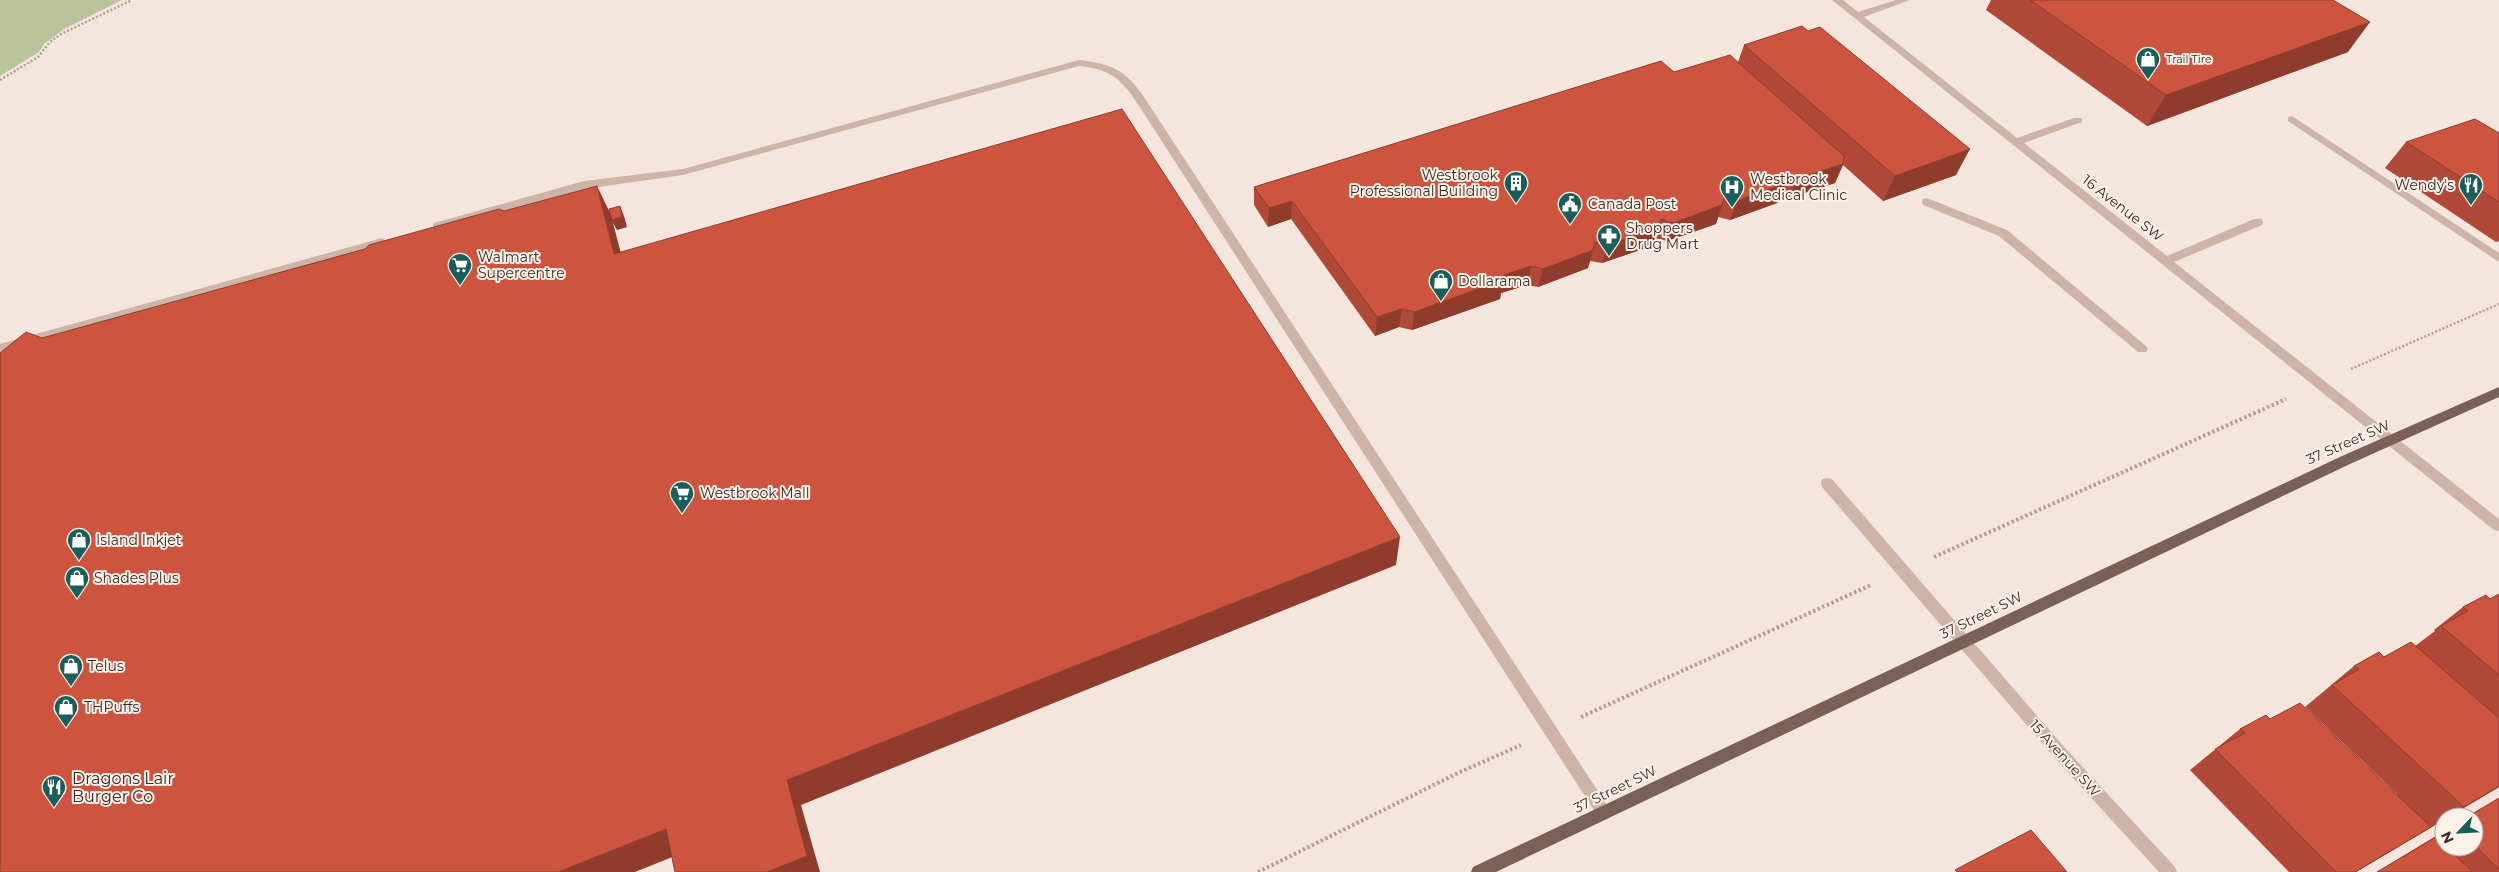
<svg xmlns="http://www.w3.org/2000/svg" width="2499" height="872" viewBox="0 0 2499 872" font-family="Montserrat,sans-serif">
	<rect width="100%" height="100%" fill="#f4e6dc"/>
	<!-- green -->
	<path fill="#bac49a" d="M0,0h122l-58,29 -20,15 -5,8 -39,24z"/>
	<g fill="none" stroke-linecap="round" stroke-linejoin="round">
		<!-- path-far1 -->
		<g stroke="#b89e91" stroke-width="2.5" stroke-dasharray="2 2" stroke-linecap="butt">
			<path d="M0,80l38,-23 12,-15 11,-8 71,-34"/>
			<path d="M2351,369l148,-65"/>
		</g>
		<!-- path -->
		<g stroke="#b89e91" stroke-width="4" stroke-dasharray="2.5 2.5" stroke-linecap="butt">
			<path d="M1934,557l352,-158"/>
			<path d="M1581,717l290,-132"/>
			<path d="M1258,872l200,-99 63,-28"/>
		</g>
		<!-- minor -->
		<g fill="#cdb4a7" fill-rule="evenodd">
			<path d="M1832,0h11l15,12 38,-12h14l-46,17 153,121 57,-20h8v4l-58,21 143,113 87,-37h8l1,3 -1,3 -88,37 325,257v12l-5,-1z"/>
			<path d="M1079,60c31,4 44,8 63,34l467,714 3,5 -3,5 -5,2 -5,-2 -458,-709c-19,-29 -27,-39 -62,-43l-396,109 -99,14 -146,41 -5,-4 1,-3 150,-42 99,-12z"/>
			<path d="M2292,116l207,137v9l-211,-141v-4z"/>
			<path d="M1927,198l80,32 139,116 2,3 -2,3h-8l-139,-116 -76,-31 -1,-3 1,-3z"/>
			<path d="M382,238l6,4 -2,3 -386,107v-8z"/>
			<path d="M1827,478l5,1 233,269 110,119 2,5h-18l-104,-114 -233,-271 -1,-4 1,-4z"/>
		</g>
		<!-- major -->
		<path fill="#7b6058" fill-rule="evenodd" d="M2499,387v10l-149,67 -854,408h-25l2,-5 869,-411z"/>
	</g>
	<!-- wall -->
	<g fill="#b04937">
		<path d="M1991,0h342l15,52 -201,74 -161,-116z"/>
		<path d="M1744,45l212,130 -73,26 -40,-36 -8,18 -46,15 -9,-2 -3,7 -47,17 -12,-3 -2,7 -49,17 -12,-3 -3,8 -50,17 -12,-2 -2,7 -50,19 -11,-2 -26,8 -1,6 -88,31 -13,-3 -24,9 -84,-117 -23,8 -14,-22v-18l420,-115 64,-10z"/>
		<path d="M2499,133v108l-3,1 -111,-74 21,-26z"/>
		<path d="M2499,594v193l-50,30h-5v3l-88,52h-67l-99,-102 50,-41 30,-10 128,76 -93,-88 49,-41 61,-20 20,-15 -1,-1 29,-23 27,-8z"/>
		<path d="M2499,798v74h-122l67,-41v16h30v-30z"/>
	</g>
	<!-- shaded-wall -->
	<g fill="#903c2d">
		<path d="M2370,22l-22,30 -201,74 19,-31z"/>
		<path d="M1970,149l-14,26 -73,26 12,-25z"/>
		<path d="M1843,164l-8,19 -46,15 7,-19z"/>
		<path d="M1788,178l-11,25 -47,17 7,-19z"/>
		<path d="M597,186l15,31 8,-11 4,10 3,11 -10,3 -4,-7 16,61 -15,-30z"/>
		<path d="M1292,201l-1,18 -23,8 1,-19z"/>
		<path d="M1722,205l-6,19 -49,17 6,-18z"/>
		<path d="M1661,219l-9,27 -50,17 6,-18z"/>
		<path d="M1595,242l-7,26 -50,19 5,-18z"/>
		<path d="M1531,266l-4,19 -26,8 -1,6 -88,31 2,-18 90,-37z"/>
		<path d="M1402,309l-3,18 -24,9 2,-19z"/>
		<path d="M1400,537l-4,28 -595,240 19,67h-53l20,-92z"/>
		<path d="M2499,786v1l-51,30z"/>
		<path d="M2431,827l-75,45h-1z"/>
		<path d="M666,829l19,23 -50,20h-77z"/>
	</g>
	<!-- building -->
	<g fill="#cd5540" stroke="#903c2d">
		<path d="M2030,0h303l37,22 -204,73z"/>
		<path d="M1802,26l6,5 12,-4 150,122 -75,27 -151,-131z"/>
		<path d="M1730,55l114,101 -1,8 -47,15 -8,-1 -4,6 -47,17 -13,-3 -2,7 -49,18 -12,-4 -3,9 -50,17 -13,-3 -2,8 -50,19 -12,-3 -27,9 -1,5 -89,32 -12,-3 -25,8 -85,-116 -23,7 -15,-21 407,-126 13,11z"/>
		<path d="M1122,109l278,428 -613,243 20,76 -40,16h-92l-9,-43 -108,43h-558v-519l26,-21 16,6 323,-89 4,-4 130,-36 5,2 93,-25 17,68z"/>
		<path d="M2475,119l24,14v69l-93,-60z"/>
		<path d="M620,206l2,11 -10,3 -3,-11z"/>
		<path d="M2499,594v81l-58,-49 27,-15 -5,-4 23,-12 4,4z"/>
		<path d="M2411,642l88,76v68l-35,21 -132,-122 27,-16 -5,-3 25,-14 5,5z"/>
		<path d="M2300,703l131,124 -76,45h-19l-121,-123 30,-16 -5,-4 26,-14 4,4z"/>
		<path d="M2499,798v71l-25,-24v-28h-7z"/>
		<path d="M2031,830l36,42h-110l-2,-2z"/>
		<path d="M2436,837l8,8v2h2l27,25h-96z"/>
	</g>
	<!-- icons -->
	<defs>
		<g id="shop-pin" transform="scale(1.25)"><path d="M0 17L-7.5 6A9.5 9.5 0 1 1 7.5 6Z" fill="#1a5d5b" stroke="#fbf1e8"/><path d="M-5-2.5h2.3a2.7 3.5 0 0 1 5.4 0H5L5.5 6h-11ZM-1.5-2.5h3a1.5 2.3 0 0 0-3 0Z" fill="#fff"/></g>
		<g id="building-pin" transform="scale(1.25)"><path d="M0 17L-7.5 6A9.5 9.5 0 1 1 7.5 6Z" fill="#1a5d5b" stroke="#fbf1e8"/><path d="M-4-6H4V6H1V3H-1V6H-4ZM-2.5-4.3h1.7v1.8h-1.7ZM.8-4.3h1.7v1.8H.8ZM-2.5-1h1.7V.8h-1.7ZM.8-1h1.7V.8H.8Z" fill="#fff"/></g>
		<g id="restaurant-pin" transform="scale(1.25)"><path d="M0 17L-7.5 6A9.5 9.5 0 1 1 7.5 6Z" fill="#1a5d5b" stroke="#fbf1e8"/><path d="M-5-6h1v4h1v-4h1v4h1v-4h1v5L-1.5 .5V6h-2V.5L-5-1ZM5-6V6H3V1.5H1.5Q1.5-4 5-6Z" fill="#fff"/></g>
		<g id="hospital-pin" transform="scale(1.25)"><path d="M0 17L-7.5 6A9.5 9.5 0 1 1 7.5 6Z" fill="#1a5d5b" stroke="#fbf1e8"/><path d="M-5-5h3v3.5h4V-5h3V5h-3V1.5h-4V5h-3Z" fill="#fff"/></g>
		<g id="civic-pin" transform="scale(1.25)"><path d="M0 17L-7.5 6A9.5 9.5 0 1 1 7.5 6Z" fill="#1a5d5b" stroke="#fbf1e8"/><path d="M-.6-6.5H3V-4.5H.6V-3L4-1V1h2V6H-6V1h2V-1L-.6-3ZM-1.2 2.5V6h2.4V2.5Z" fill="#fff"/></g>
		<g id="pharmacy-pin" transform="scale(1.25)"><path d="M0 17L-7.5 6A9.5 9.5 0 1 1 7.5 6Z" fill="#1a5d5b" stroke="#fbf1e8"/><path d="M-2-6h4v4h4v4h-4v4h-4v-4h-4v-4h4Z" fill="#fff"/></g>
		<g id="supermarket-pin" transform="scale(1.25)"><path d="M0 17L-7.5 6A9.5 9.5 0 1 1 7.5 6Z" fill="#1a5d5b" stroke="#fbf1e8"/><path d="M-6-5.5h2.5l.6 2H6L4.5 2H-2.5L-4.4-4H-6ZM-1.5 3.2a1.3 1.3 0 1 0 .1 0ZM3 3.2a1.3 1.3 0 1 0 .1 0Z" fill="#fff"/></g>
	</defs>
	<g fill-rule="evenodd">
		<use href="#shop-pin" x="2148" y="59"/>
		<use href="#building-pin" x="1516" y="183"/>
		<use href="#restaurant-pin" x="2471" y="185"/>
		<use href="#hospital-pin" x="1732" y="187"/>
		<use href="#civic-pin" x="1570" y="204"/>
		<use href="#pharmacy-pin" x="1609" y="236"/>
		<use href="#supermarket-pin" x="460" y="265"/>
		<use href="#shop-pin" x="1441" y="281"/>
		<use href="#supermarket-pin" x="682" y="493"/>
		<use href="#shop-pin" x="79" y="540"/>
		<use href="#shop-pin" x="77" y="578"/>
		<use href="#shop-pin" x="71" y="666"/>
		<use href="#shop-pin" x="66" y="707"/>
		<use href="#restaurant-pin" x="54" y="787"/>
	</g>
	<g text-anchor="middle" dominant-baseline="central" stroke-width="4" stroke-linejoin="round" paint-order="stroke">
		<!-- far-poi labels -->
		<g font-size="11" fill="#382b28" stroke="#fbf1e8" text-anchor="start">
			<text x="2166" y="59">Trail Tire</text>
		</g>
		<!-- poi labels -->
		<g font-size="14" fill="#382b28" stroke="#fbf1e8" text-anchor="start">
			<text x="1498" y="175" text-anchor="end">Westbrook<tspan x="1498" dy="16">Professional Building</tspan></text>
			<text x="1750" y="179">Westbrook<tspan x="1750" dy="16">Medical Clinic</tspan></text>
			<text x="2454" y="185" text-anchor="end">Wendy's</text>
			<text x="1588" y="204">Canada Post</text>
			<text x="1626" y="228">Shoppers<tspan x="1626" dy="16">Drug Mart</tspan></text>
			<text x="478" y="257">Walmart<tspan x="478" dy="16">Supercentre</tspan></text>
			<text x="1458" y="281">Dollarama</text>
			<text x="700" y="493">Westbrook Mall</text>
			<text x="96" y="540">Island Inkjet</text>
			<text x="94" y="578">Shades Plus</text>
			<text x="88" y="666">Telus</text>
			<text x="84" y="707">THPuffs</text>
		</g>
		<!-- street labels -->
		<g font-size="14" fill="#382b28" stroke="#fbf1e8">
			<text transform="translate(2123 208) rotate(38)">16 Avenue SW</text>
			<text transform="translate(2348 442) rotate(-24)">37 Street SW</text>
			<text transform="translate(1981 615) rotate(-26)">37 Street SW</text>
			<text transform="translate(2065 758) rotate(48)">15 Avenue SW</text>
			<text transform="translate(1615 789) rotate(-26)">37 Street SW</text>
		</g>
		<!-- near-poi labels -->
		<g font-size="16" fill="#382b28" stroke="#fbf1e8" text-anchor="start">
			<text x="72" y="778">Dragons Lair<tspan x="72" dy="18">Burger Co</tspan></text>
		</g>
	</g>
	<!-- north arrow -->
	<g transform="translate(2459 832) rotate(245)"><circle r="24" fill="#fbf1e8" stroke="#ada29b"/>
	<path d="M0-4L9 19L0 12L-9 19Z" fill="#1a5d5b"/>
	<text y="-8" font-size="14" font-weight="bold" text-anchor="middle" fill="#382b28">N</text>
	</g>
</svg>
